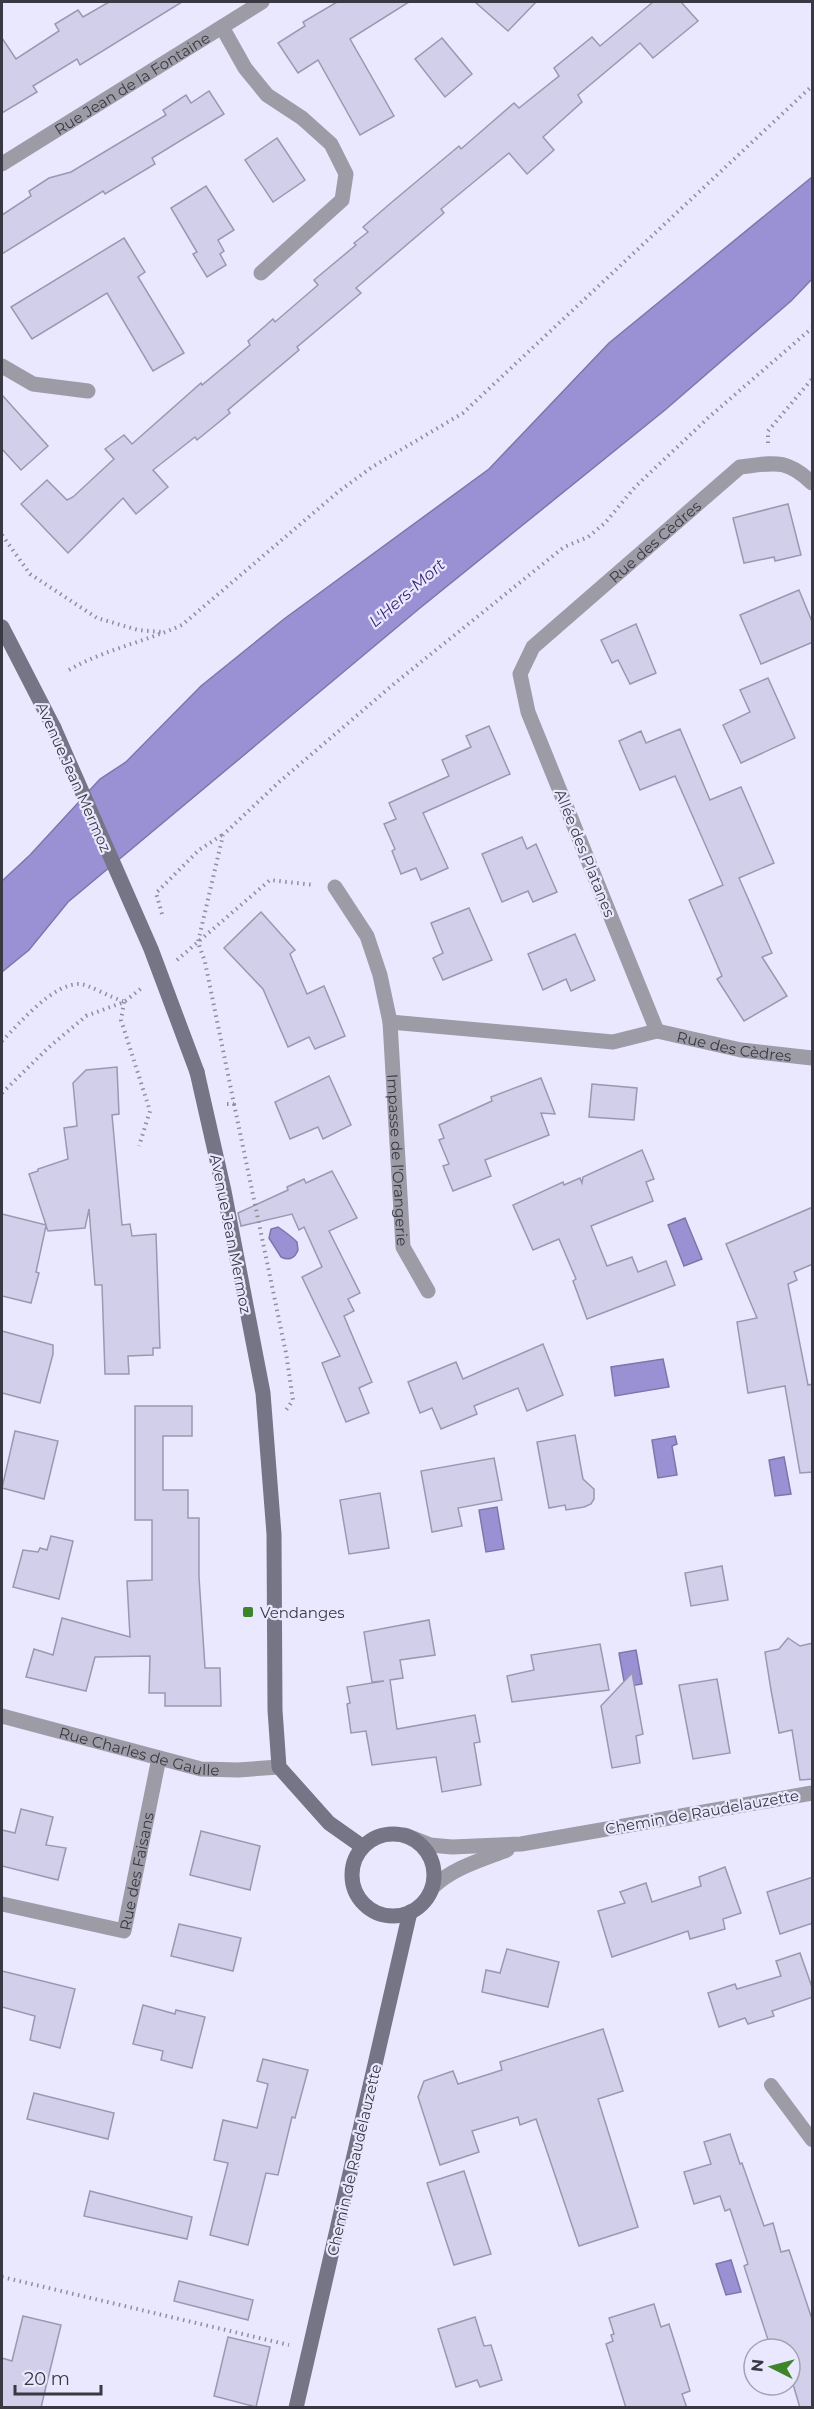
<svg xmlns="http://www.w3.org/2000/svg" width="814" height="2409" viewBox="0 0 814 2409" font-family="Montserrat,sans-serif">
	<rect width="100%" height="100%" fill="#eae8fe"/>
	<!-- water -->
	<g fill="#9a91d5" stroke="#7d76a9" stroke-width="1.5">
		<path d="M812,177v102l-21,22 -126,109 -245,198 -352,294 -39,48 -27,22v-91l28,-26 70,-76 26,-17 75,-76 83,-67 205,-150 120,-126z"/>
		<path d="M685,1218l17,41 -18,7 -16,-41z"/>
		<path d="M278,1227c6,4 13,9 19,15l1,8c-3,8 -9,11 -17,7l-12,-19 2,-9z"/>
		<path d="M663,1359l6,28 -54,9 -4,-29z"/>
		<path d="M675,1436l2,8 -5,2 5,29 -19,3 -6,-38z"/>
		<path d="M784,1457l7,37 -16,2 -6,-36z"/>
		<path d="M497,1507l7,42 -18,3 -7,-42z"/>
		<path d="M636,1650l6,34 -17,3 -6,-34z"/>
		<path d="M731,2260l10,32 -15,3 -10,-31z"/>
	</g>
	<!-- building -->
	<g fill="#d1cfea" stroke="#9a98b2" stroke-width="1.5">
		<path d="M109,2h73l-102,63 -3,-6 -44,27 4,6 -35,21v-75l14,21 43,-28 -4,-7 23,-14 5,7z"/>
		<path d="M337,2h72l-59,37 44,77 -34,19 -42,-75 -20,13 -20,-30 27,-17 -2,-4z"/>
		<path d="M475,2h61l-28,29z"/>
		<path d="M653,2h28l17,19 -45,37 -13,-15 -62,52 4,7 -39,35 11,13 -27,24 -18,-21 -68,56 3,4 -88,75 5,5 -64,54 2,3 -71,60 2,3 -33,27 -2,-3 -42,33 15,17 -32,27 -13,-16 -55,55 -47,-49 26,-24 20,20 6,-3 41,-38 -9,-10 19,-14 8,9 69,-61 1,2 48,-40 -2,-4 16,-14 9,-8 2,3 43,-37 -4,-5 42,-35 -2,-2 14,-11 -5,-5 29,-25 67,-56 2,3 53,-46 5,5 40,-32 -5,-8 38,-31 8,9z"/>
		<path d="M442,38l30,36 -27,23 -30,-38z"/>
		<path d="M209,91l15,23 -72,44 3,6 -50,30 -2,-3 -101,63v-39l29,-19 -2,-5 20,-13 22,-6 95,-57 -3,-5 23,-15 5,8z"/>
		<path d="M277,138l28,42 -32,22 -28,-42z"/>
		<path d="M206,186l28,44 -16,10 6,11 -4,3 6,11 -19,12 -14,-23 4,-2 -26,-44z"/>
		<path d="M124,238l21,34 -7,5 46,76 -31,18 -46,-78 -75,46 -21,-32z"/>
		<path d="M2,395l46,51 -27,24 -19,-21z"/>
		<path d="M788,504l13,51 -26,6 -1,-4 -30,6 -11,-45z"/>
		<path d="M799,590l14,34v18l-52,22 -21,-49z"/>
		<path d="M636,624l20,49 -26,11 -12,-24 -6,3 -11,-23z"/>
		<path d="M768,678l27,60 -54,25 -18,-38 27,-13 -10,-22z"/>
		<path d="M489,726l21,48 -87,39 25,55 -27,12 -5,-12 -15,6 -9,-23 3,-2 -11,-25 12,-5 -7,-16 60,-27 -7,-16 29,-13 -5,-11z"/>
		<path d="M680,729l30,71 31,-13 33,76 -35,15 33,75 -10,4 25,39 -43,25 -27,-42 5,-3 -33,-76 34,-15 -48,-109 -35,14 -21,-49 22,-10 5,12z"/>
		<path d="M522,837l5,12 9,-5 21,48 -24,10 -5,-11 -26,11 -20,-48z"/>
		<path d="M469,908l23,52 -49,20 -10,-22 10,-5 -12,-30z"/>
		<path d="M261,912l34,38 -5,4 17,40 17,-8 21,50 -30,13 -6,-12 -21,10 -25,-58 -39,-41z"/>
		<path d="M575,934l20,46 -24,11 -5,-12 -23,11 -15,-36z"/>
		<path d="M117,1067l2,47 -7,1 10,110 8,-1 2,12 24,-2 4,114h-7v7l-25,1 1,18h-24l-3,-89h-7l-6,-76 -4,19 -37,3 -2,-5 -10,46 3,1 -8,30 -29,-7v-82l44,11 -17,-51 9,-3v-2l30,-10 -4,-31 13,-2 -4,-43 13,-13z"/>
		<path d="M329,1076l22,49 -28,14 -5,-12 -28,12 -15,-37z"/>
		<path d="M541,1078l14,36 -14,-1 8,22 -64,25 6,16 -38,15 -10,-25 6,-2 -10,-24 5,-2 -5,-13 53,-24 -1,-4z"/>
		<path d="M592,1084l45,4 -3,32 -45,-3z"/>
		<path d="M642,1150l12,29 -8,3 7,19 -62,25 16,40 25,-9 6,15 28,-11 9,24 -88,34 -14,-38 3,-2 -17,-40 -26,11 -20,-45 50,-23 1,3 16,-7 2,5 1,-6z"/>
		<path d="M332,1171l25,47 -28,13 31,62 -12,6 6,12 -10,5 28,66 -13,6 10,25 -23,9 -24,-59 18,-7 -38,-79 20,-10 -18,-40 -5,3 -7,-16 -51,12 -3,-13 50,-23 -1,-3 17,-8 2,4z"/>
		<path d="M813,1207v57l-19,8 3,8 -9,4 20,101 5,-1v88l-13,1 -15,-87 -37,7 -11,-71 20,-4 -31,-74z"/>
		<path d="M2,1331l51,14v9l-13,49 -38,-10z"/>
		<path d="M543,1344l20,51 -36,16 -9,-23 -44,18 3,8 -36,15 -9,-21 -12,5 -12,-31 48,-20 7,17z"/>
		<path d="M135,1406h57v30h-29v54h25v28h11v59l6,91h15l1,38h-56v-13h-16l1,-37 -55,1 -9,34 -60,-14 8,-28 19,6 9,-37 68,19 -3,-56 25,-1v-60h-17z"/>
		<path d="M15,1431l43,10 -14,58 -42,-11z"/>
		<path d="M575,1435l8,44 11,10v10l-3,5 -7,3 -18,3 -1,-5 -16,3 -12,-66z"/>
		<path d="M494,1458l8,42 -44,8 4,18 -30,6 -11,-61z"/>
		<path d="M380,1493l9,55 -40,6 -9,-54z"/>
		<path d="M51,1536l22,5 -14,58 -46,-12 10,-37 15,2 2,-4 7,2z"/>
		<path d="M722,1566l6,34 -37,6 -6,-33z"/>
		<path d="M429,1620l6,35 -35,5 3,18 -13,2 7,49 78,-14 5,27 -6,1 7,42 -39,7 -6,-35 -64,8 -6,-34 -15,2 -4,-29 3,-1 -3,-16 37,-6 -12,1 -8,-50z"/>
		<path d="M788,1638l12,8 13,-3v136l-13,1 -8,-50 -13,3 -8,-43 -6,-38 14,-3z"/>
		<path d="M600,1644l9,46 -97,12 -5,-26 27,-6 -3,-15z"/>
		<path d="M632,1673l11,61 -7,2 4,27 -28,5 -11,-62z"/>
		<path d="M717,1679l13,74 -37,6 -14,-74z"/>
		<path d="M21,1809l32,8 -7,28 20,3 -8,32 -56,-14v-36l13,3z"/>
		<path d="M201,1831l59,15 -10,44 -60,-15z"/>
		<path d="M725,1867l16,46 -18,6 2,10 -35,10 -2,-8 -76,26 -14,-46 27,-8 -5,-11 26,-9 6,19 49,-16 -2,-9z"/>
		<path d="M813,1877v46l-33,11 -13,-42z"/>
		<path d="M179,1924l62,14 -8,33 -62,-15z"/>
		<path d="M507,1949l52,13 -11,45 -66,-15 4,-22 14,3z"/>
		<path d="M800,1953l13,37v7l-41,14 2,5 -26,8 -3,-6 -26,9 -11,-34 27,-9 2,5 44,-13 -5,-15z"/>
		<path d="M2,1971l73,18 -15,59 -30,-8 5,-24 -33,-9z"/>
		<path d="M143,2005l32,9 1,-4 29,7 -13,51 -31,-8 2,-9 -30,-7z"/>
		<path d="M603,2029l20,62 -25,8 40,128 -59,19 -43,-127 -16,6 -2,-8 -46,14 7,21 -39,13 -22,-68 6,-16 29,-10 5,13 44,-14 -2,-8z"/>
		<path d="M263,2059l45,11 -13,48 -3,-1 -14,58 -12,-2 -18,72 -38,-10 18,-72 -14,-3 9,-40 34,8 11,-44 -11,-3z"/>
		<path d="M34,2093l80,20 -6,26 -81,-20z"/>
		<path d="M730,2134l10,30 2,-1 22,63 9,-3 8,29 8,-2 24,72v86h-13l-10,-34v-25h-19l-27,-83 4,-2 -18,-55 -5,2 -5,-15 -26,8 -10,-32 27,-8 -7,-22z"/>
		<path d="M464,2171l27,83 -37,11 -27,-82z"/>
		<path d="M90,2191l102,26 -5,22 -103,-23z"/>
		<path d="M179,2281l74,19 -5,20 -74,-19z"/>
		<path d="M654,2304l7,23 8,-3 18,57 3,10 -8,3 5,14h-61l-20,-64 7,-3 -2,-6 3,-1 -5,-16z"/>
		<path d="M23,2316l38,9 -18,74 -2,9h-39v-50l10,3z"/>
		<path d="M475,2317l9,29 7,-1 11,35 -22,7 -3,-7 -21,7 -18,-58z"/>
		<path d="M228,2337l42,10 -14,60 -42,-11z"/>
	</g>
	<g fill="none" stroke-linecap="round" stroke-linejoin="round">
		<!-- path -->
		<g stroke="#8f8e9e" stroke-width="4" stroke-dasharray="1.5 4.5" stroke-linecap="butt">
			<path d="M768,443v-12l44,-52"/>
			<path d="M2,535l28,39 67,44 41,12 23,2"/>
			<path d="M69,670c36,-21 76,-28 113,-45l156,-133 34,-25 91,-54 349,-327"/>
			<path d="M162,914l-6,-21 43,-43 23,-15"/>
			<path d="M177,960l93,-80 44,5"/>
			<path d="M124,1002l-3,18 29,91 -11,35"/>
			<path d="M2,1041c18,-18 51,-58 78,-57 8,0 31,14 43,17"/>
			<path d="M2,1093l46,-45 38,-32 38,-14 19,-15"/>
			<path d="M227,1104h7l-29,-142 -7,-20 25,-107 56,-53 116,-99 169,-136 24,-10 17,-14 30,-36 74,-70 103,-89"/>
			<path d="M234,1104l52,249 7,47 -7,10"/>
			<path d="M2,2277l287,68"/>
		</g>
		<!-- lane -->
		<path stroke="#9c9ba6" stroke-width="14" d="M771,2085l41,55"/>
		<!-- street -->
		<g stroke="#9c9ba6" stroke-width="15">
			<path d="M222,27l23,41 22,27 35,23 29,26 15,30 -4,26 -81,73"/>
			<path id="s1" d="M2,164l260,-162"/>
			<path d="M2,366l31,18 55,7"/>
			<path id="s2" d="M335,887l32,49 13,39 10,47 13,225 25,44"/>
			<path id="s3" d="M390,1022l223,20 44,-11 84,19 71,8"/>
			<path id="s4" d="M657,1031l-129,-319 -8,-38 13,-27 207,-180c34,-4 46,-9 72,16"/>
			<path id="s5" d="M2,1716l199,53 37,1 41,-3"/>
			<path d="M405,1835l25,10 22,2 69,-3 291,-51"/>
			<path d="M432,1888c20,-20 49,-28 75,-38"/>
			<path id="s6" d="M2,1904l122,27 35,-173"/>
		</g>
		<!-- secondary -->
		<g stroke="#767585" stroke-width="15">
			<path d="M2,627l52,101"/>
			<path d="M197,1072l27,119 39,202 11,141 1,176 4,57 50,56 34,24"/>
			<circle cx="393" cy="1875" r="41"/>
			<path d="M296,2408l114,-496"/>
		</g>
		<!-- secondary-bridge -->
		<path stroke="#767585" stroke-width="15" d="M54,728l97,221 46,123"/>
	</g>
	<!-- markers -->
	<rect fill="#3e842a" stroke="#eae8fe" stroke-width="2" x="242" y="1606" width="12" height="12" rx="3"/>
	<g text-anchor="middle" dominant-baseline="central" stroke-width="4.5" stroke-linejoin="round" paint-order="stroke">
		<!-- street labels -->
		<g font-size="15" fill="#393843" stroke="#eae8fe">
			<text stroke="none"><textPath href="#s1" startOffset="153">Rue Jean de la Fontaine</textPath></text>
			<text stroke="none"><textPath href="#s4" startOffset="574">Rue des Cèdres</textPath></text>
			<text transform="translate(74 777) rotate(66)">Avenue Jean Mermoz</text>
			<text transform="translate(585 853) rotate(68)">Allée des Platanes</text>
			<text stroke="none"><textPath href="#s3" startOffset="348">Rue des Cèdres</textPath></text>
			<text stroke="none"><textPath href="#s2" startOffset="286">Impasse de l'Orangerie</textPath></text>
			<text transform="translate(231 1234) rotate(79)">Avenue Jean Mermoz</text>
			<text stroke="none"><textPath href="#s5" startOffset="142">Rue Charles de Gaulle</textPath></text>
			<text transform="translate(702 1812) rotate(-10)">Chemin de Raudelauzette</text>
			<text stroke="none"><textPath href="#s6" startOffset="186">Rue des Faisans</textPath></text>
			<text transform="translate(354 2160) rotate(-77)">Chemin de Raudelauzette</text>
		</g>
		<!-- poi labels -->
		<g font-size="15" fill="#393843" stroke="#eae8fe" text-anchor="start">
			<text x="260" y="1612">Vendanges</text>
		</g>
		<!-- water labels -->
		<g font-size="16" font-style="italic" fill="#331d6d" stroke="#eae8fe">
			<text transform="translate(407 593) rotate(-41)">L'Hers-Mort</text>
		</g>
	</g>
	<!-- border -->
	<rect width="814" height="2409" fill="none" stroke="#393843" stroke-width="6"/>
	<!-- north arrow -->
	<g transform="translate(772 2367) rotate(276)"><circle r="28" fill="#eae8fe" stroke="#a3a2b3" stroke-width="1.5"/>
	<path d="M0-4.5L10 22L0 15L-10 22Z" fill="#3e842a"/>
	<text y="-9" font-size="16" font-weight="bold" text-anchor="middle" fill="#393843">N</text>
	</g>
	<!-- scale -->
	<path d="M15 2385v9h86v-9" fill="none" stroke="#393843" stroke-width="3"/>
	<text x="24" y="2385" font-size="18" fill="#393843" stroke="#eae8fe" stroke-width="4.5" paint-order="stroke">20 m</text>
</svg>
